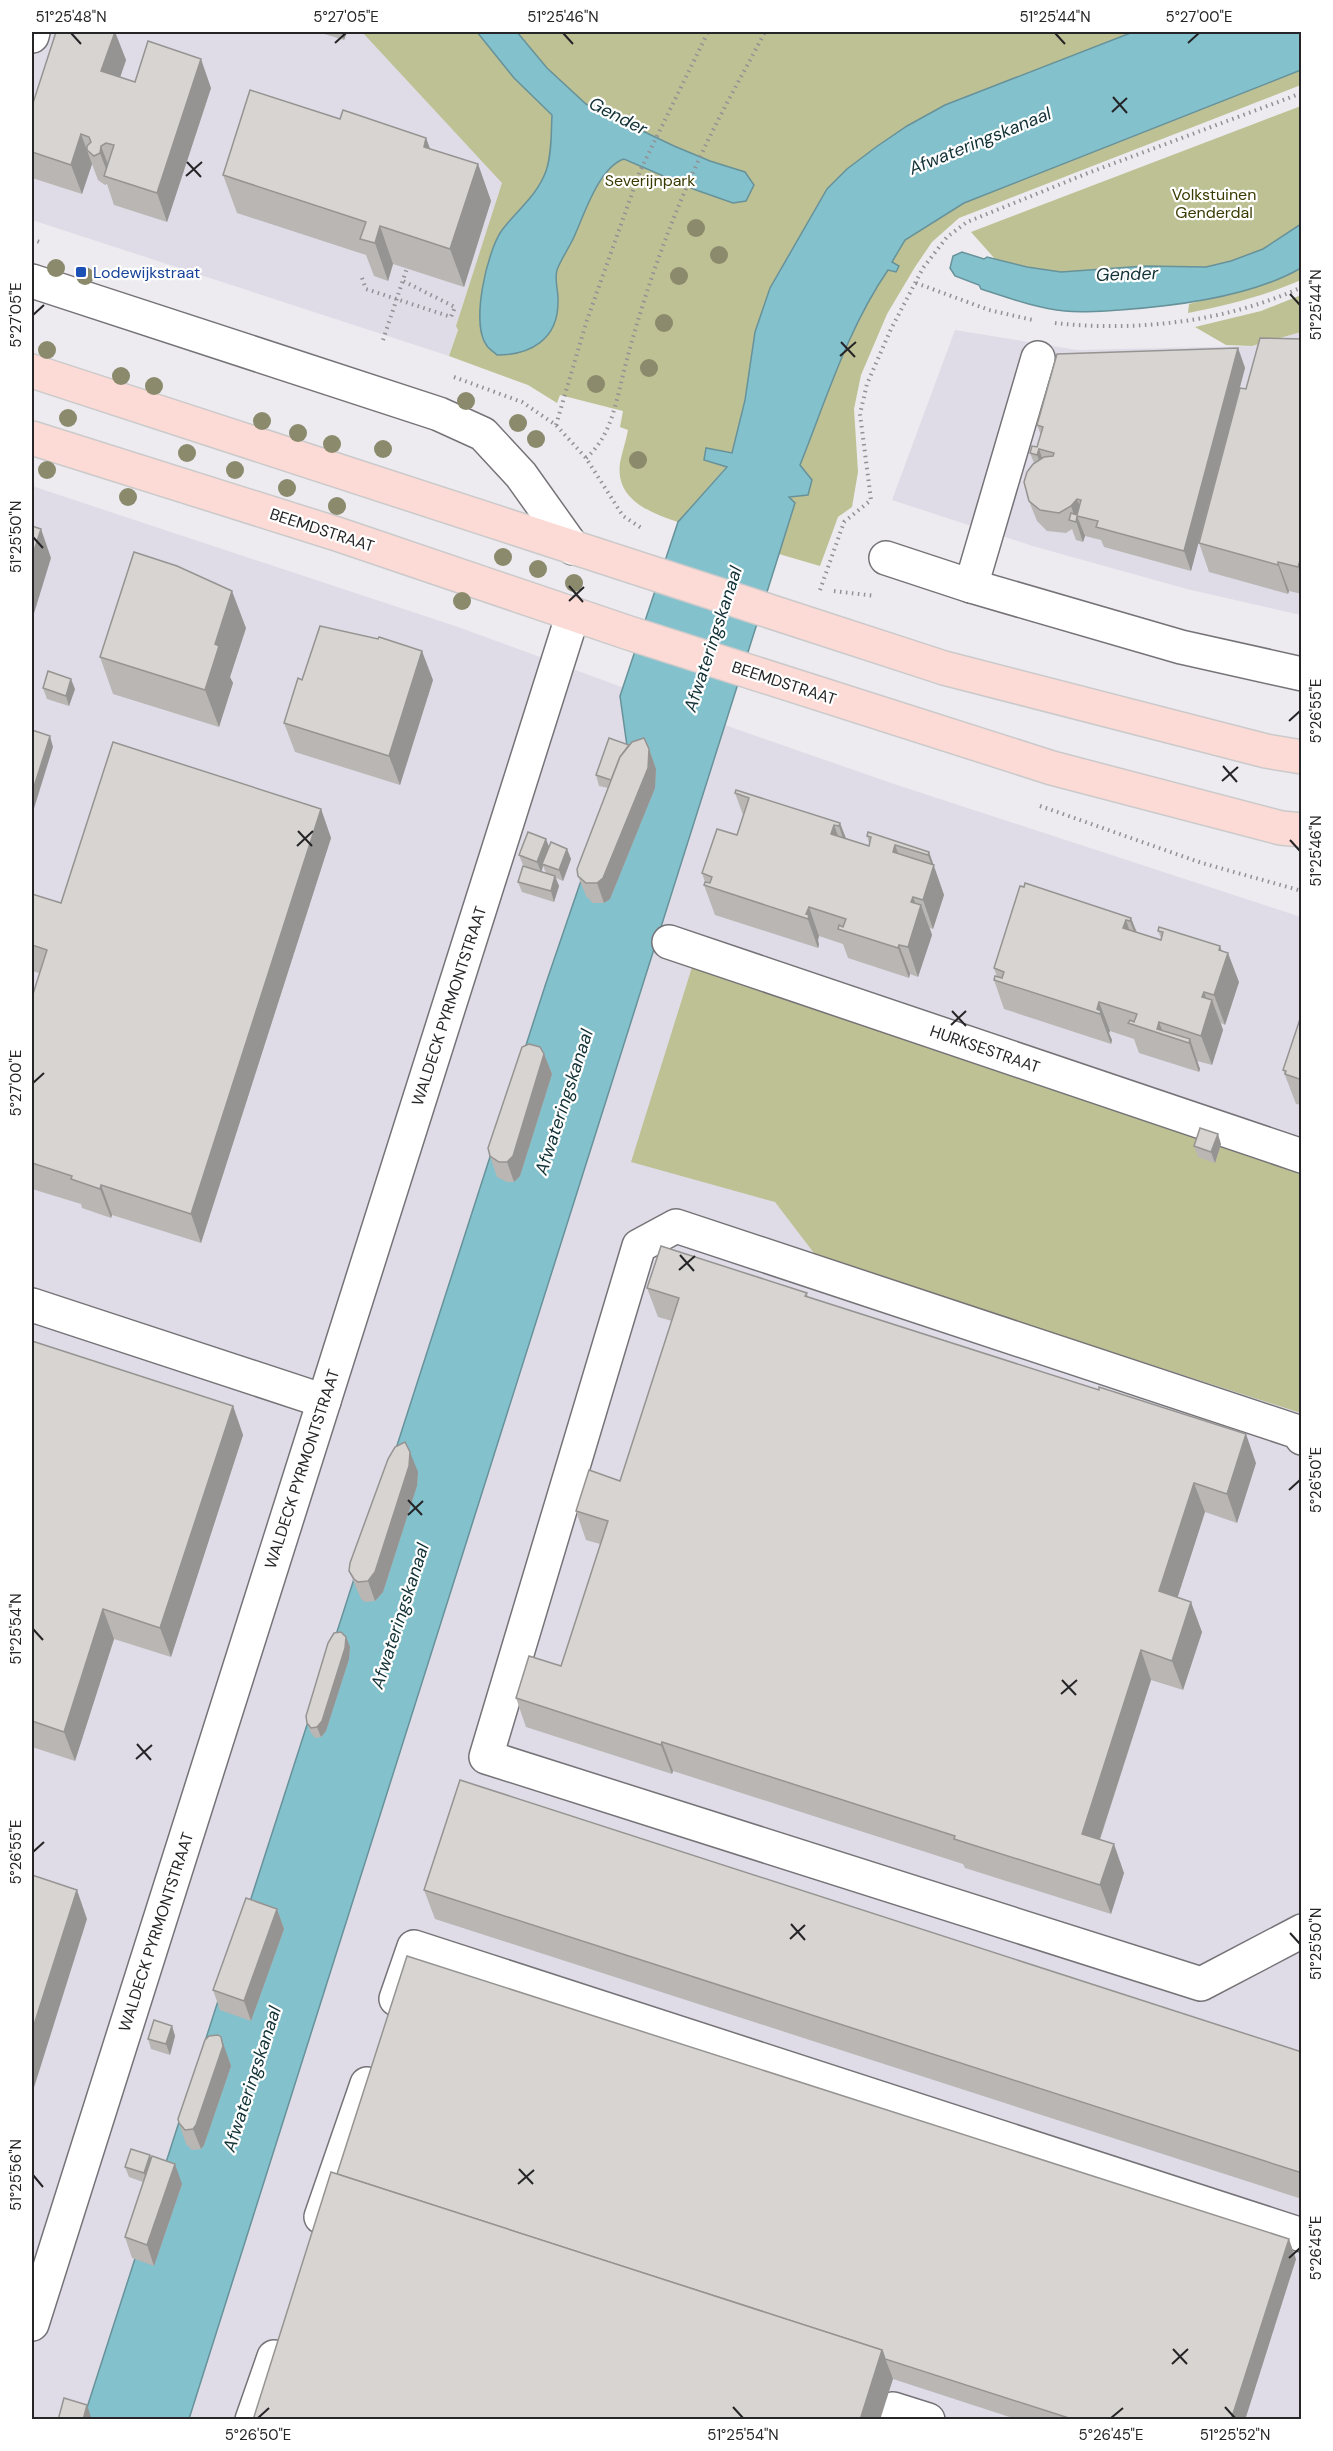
<svg xmlns="http://www.w3.org/2000/svg" width="1333" height="2451" viewBox="0 0 1333 2451" font-family="'DM Sans',sans-serif">
	<rect width="100%" height="100%" fill="#edebf0"/>
	<!-- built -->
	<g fill="#dfdce7">
		<path d="M32,32h330l141,151 -47,143 2,3 -9,27 -417,-136z"/>
		<path d="M955,330l122,20 175,-4 49,-14v283l-114,-26 -151,-42 -144,-47z"/>
		<path d="M32,486l429,142 275,101 158,55 407,133v1502l-1269,1z"/>
	</g>
	<!-- green -->
	<g fill="#bec193">
		<path d="M362,32h771l-188,73 -38,21 -31,21 -49,42 -57,99 -38,166 -25,7 20,5 -49,56c-27,-9 -63,-22 -58,-59 2,-11 6,-22 8,-33l-8,-3 3,-16 -63,-16 -3,8 -29,-18 -79,-29 9,-26 -2,-4 46,-143z"/>
		<path d="M1301,70v15l-342,133 -27,24 -17,25 -28,47 -26,61 -7,34 4,63 -6,35 -14,10 -18,49 -41,-12 16,-51 -7,-6 20,-2 4,-15 -12,-15c26,-65 48,-137 88,-195l8,2 -4,-9 13,-23 59,-37z"/>
		<path d="M1301,106v118l-38,25 -32,12 -25,6 -61,-1 -84,6 -34,-5 -32,-8 -24,-27z"/>
		<path d="M1301,268v12c-37,16 -73,25 -113,33l1,-9 74,-20z"/>
		<path d="M1301,295v37l-49,14 -26,-1 -31,-18 66,-16z"/>
		<path d="M693,964l608,199v250l-484,-156 -42,-55 -144,-40z"/>
	</g>
	<!-- water -->
	<g fill="#83c1cc" stroke="#67929a" stroke-width="1.5">
		<path d="M477,32h40l30,36 39,36 88,42 36,15 35,11 9,13 -8,16 -13,2 -37,-13 -72,-31c-25,8 -40,56 -50,78 -5,11 -13,22 -17,33 -3,10 2,23 1,32 0,37 -27,53 -61,53 -3,-3 -8,-6 -10,-9 -17,-22 0,-95 15,-116 15,-20 35,-34 44,-59 6,-17 5,-38 6,-56l-38,-37z"/>
		<path d="M1133,32h168v38l-337,133 -59,37 -13,22 7,4 -3,6 -8,-2c-40,58 -62,130 -88,195l12,15 -4,15 -19,2 6,6 -16,51 -590,1865 -106,1 463,-1437 81,-237 -7,-50 58,-174 49,-55 -23,-7 2,-12 26,5 13,-53 10,-68 15,-44 57,-99 20,-20 29,-22 31,-21 38,-21z"/>
		<path d="M1301,224v44c-50,29 -124,38 -181,42 -18,1 -37,3 -55,1 -29,-3 -56,-13 -84,-22l-2,-4 -24,-9 -5,-8 3,-12 9,-4 22,7 3,-2 40,10 34,5 84,-6 61,1 25,-6 32,-12z"/>
	</g>
	<g fill="none" stroke-linecap="round" stroke-linejoin="round">
		<!-- minor casing -->
		<g stroke="#757377" stroke-width="36">
			<g id="minor">
				<path d="M32,36l1,-4"/>
				<path d="M32,281l407,133 44,20 38,41 52,73"/>
				<path d="M886,558l85,28 210,61 121,27"/>
				<path d="M971,586l67,-228"/>
				<path d="M669,942l633,214"/>
				<path d="M32,1305l292,96"/>
				<path d="M1302,1438l-4,-6 -622,-206 -37,20 -153,511 715,227 101,-53"/>
				<path d="M396,1999l18,-52 888,288"/>
				<path d="M321,2217l46,-133"/>
				<path d="M32,2324l541,-1710"/>
				<path d="M893,2409l35,11"/>
				<path d="M252,2420l22,-63"/>
			</g>
		</g>
		<!-- major casing -->
		<g stroke="#cbcacb" stroke-width="36">
			<g id="major">
				<path d="M32,371l912,297 322,83 36,6"/>
				<path d="M32,438l305,96 292,99 423,135 229,60 21,2"/>
			</g>
		</g>
		<!-- path -->
		<g stroke="#939195" stroke-width="4" stroke-dasharray="1.5 4.5" stroke-linecap="butt">
			<path d="M32,239l10,4"/>
			<path d="M362,278l4,11 85,28 4,-10 -52,-26"/>
			<path d="M916,283l73,27 44,10"/>
			<path d="M1055,323c82,9 171,-1 247,-36"/>
			<path d="M383,340l24,-72"/>
			<path d="M454,377l68,25 34,23 30,33 37,58 20,13"/>
			<path d="M556,425l30,-102 54,-152 68,-139"/>
			<path d="M586,458c27,-23 31,-62 40,-95 19,-72 44,-142 76,-210 19,-41 42,-81 63,-121"/>
			<path d="M820,590l24,-68 27,-22 -11,-86 7,-30 24,-55 32,-61 24,-31 20,-15 121,-49 214,-80"/>
			<path d="M834,591l41,5"/>
			<path d="M1040,806l162,57 100,28"/>
		</g>
		<!-- minor -->
		<use href="#minor" stroke="#fff" stroke-width="33"/>
		<!-- major -->
		<use href="#major" stroke="#fcdad5" stroke-width="33"/>
	</g>
	<!-- trees -->
	<g fill="#8b8a6c">
		<circle cx="696" cy="228" r="9"/>
		<circle cx="719" cy="255" r="9"/>
		<circle cx="56" cy="268" r="9"/>
		<circle cx="85" cy="276" r="9"/>
		<circle cx="679" cy="276" r="9"/>
		<circle cx="664" cy="323" r="9"/>
		<circle cx="47" cy="350" r="9"/>
		<circle cx="649" cy="368" r="9"/>
		<circle cx="121" cy="376" r="9"/>
		<circle cx="596" cy="384" r="9"/>
		<circle cx="154" cy="386" r="9"/>
		<circle cx="466" cy="401" r="9"/>
		<circle cx="68" cy="418" r="9"/>
		<circle cx="262" cy="421" r="9"/>
		<circle cx="518" cy="423" r="9"/>
		<circle cx="298" cy="433" r="9"/>
		<circle cx="536" cy="439" r="9"/>
		<circle cx="332" cy="444" r="9"/>
		<circle cx="383" cy="449" r="9"/>
		<circle cx="187" cy="453" r="9"/>
		<circle cx="638" cy="460" r="9"/>
		<circle cx="47" cy="470" r="9"/>
		<circle cx="235" cy="470" r="9"/>
		<circle cx="287" cy="488" r="9"/>
		<circle cx="128" cy="497" r="9"/>
		<circle cx="337" cy="506" r="9"/>
		<circle cx="503" cy="557" r="9"/>
		<circle cx="538" cy="569" r="9"/>
		<circle cx="574" cy="583" r="9"/>
		<circle cx="462" cy="601" r="9"/>
	</g>
	<!-- wall -->
	<g fill="#b9b6b4" fill-rule="evenodd">
		<path d="M115,32l11,28 -6,17 15,5 76,6 -44,134 -53,-17 -7,-21 -2,1 -7,-5 -6,-16 -10,30 -50,-16v-72z"/>
		<path d="M318,32h29l-3,8z"/>
		<path d="M340,119l86,19 4,11 48,15 13,37 -27,86 -71,-23 -5,17 -14,-5 -8,-21 -129,-42 -14,-38z"/>
		<path d="M1302,339v255l-13,-3 -1,3 -79,-22 -10,-29 47,-154z"/>
		<path d="M1238,348l7,20 -54,203 -87,-24 -3,-7 -16,-4 -2,6 -7,-2 -4,-11 -6,4 -19,-2 -10,-10 -8,-20 5,-38 -4,-10 7,-6 4,-12 -4,-10z"/>
		<path d="M246,628l-16,49 3,6 -14,44 -106,-33 -13,-37z"/>
		<path d="M302,680h131l-33,105 -105,-33 -11,-29z"/>
		<path d="M43,688l32,1 -6,17 -22,-7z"/>
		<path d="M629,745l20,4 7,20 -1,19 -45,111 -6,4h-11l-7,-7 -8,-20 30,-88 -9,-2 -3,-11z"/>
		<path d="M735,793l105,30 6,15 23,8v-3l-2,-7 62,16 15,43 -11,34 -3,-1 2,7 -14,42 -8,-3 -1,4 -61,-20 -5,-14 -24,-8 -1,4 1,5 -1,3 -103,-33 -11,-30 1,-3 -3,-9 35,-38 6,-20z"/>
		<path d="M321,809l10,29 -130,405 -89,-28 -1,3 -29,-10 -1,-4 -49,-15v-192l7,-24 -7,-2v-77l29,9z"/>
		<path d="M549,847l18,2 4,10 -8,22 -7,-3 3,8 -5,16 -32,-10 -4,-10 7,-16 -2,-1 -4,-10zM543,866l3,7 -4,-1z"/>
		<path d="M1024,887l107,31 6,14 24,8v-2l-3,-7 64,20 17,31 -14,43 -4,-2 2,7 -11,35 -15,-4 3,8 -1,3 -60,-19 -5,-14 -24,-8 -1,2 3,7 -1,4 -107,-35 -10,-29 3,-3 -3,-9z"/>
		<path d="M1302,1013v92l-6,-1 -13,-34z"/>
		<path d="M544,1054l8,20 -32,102 -6,6h-7l-10,-5 -7,-21z"/>
		<path d="M1221,1144l-6,19 -17,-6 -4,-11z"/>
		<path d="M647,1288l160,5 1,4 448,166 -19,60 -32,-11 -28,86 25,34 -19,58 -32,-10 -51,160 24,33 -13,41 -146,-46 -2,-4 -290,-93 -1,3 -146,-47 -10,-29 45,-32 39,-122 -14,-4 -10,-29 44,-30 52,-160 -14,-4z"/>
		<path d="M32,1341l201,65 10,29 -72,222 -57,-18 -39,122 -43,-14z"/>
		<path d="M418,1472l-1,14 -34,106 -8,9 -10,1 -4,-3 -12,-28z"/>
		<path d="M346,1637l4,10 -1,12 -23,72 -5,6 -6,1 -4,-5 -4,-10z"/>
		<path d="M424,1890l878,162v147l-867,-280z"/>
		<path d="M277,1909l7,20 -33,92 -31,-11 -7,-20z"/>
		<path d="M172,2026l3,10 -5,19 -19,-6 -3,-10z"/>
		<path d="M228,2057l3,9 -27,79 -3,4 -9,1 -6,-6 -7,-21z"/>
		<path d="M151,2159l31,25 -28,82 -22,-8 -7,-21 18,-55 -14,-5 -4,-10z"/>
		<path d="M337,2174l959,85 -51,161h-226l-126,-41z"/>
	</g>
	<!-- shaded-wall -->
	<g fill="#969492">
		<path d="M115,32l11,28 -14,41 -11,-30z"/>
		<path d="M341,32h6l-3,8z"/>
		<path d="M201,59l10,29 -44,134 -10,-29z"/>
		<path d="M81,134l11,30 -10,30 -11,-29z"/>
		<path d="M426,138l14,37 -16,-28z"/>
		<path d="M101,146l11,29 -3,2 -9,-24z"/>
		<path d="M478,164l13,37 -27,86 -14,-38z"/>
		<path d="M380,226l13,38 -5,17 -13,-38z"/>
		<path d="M1238,348l7,20 -54,203 -7,-20z"/>
		<path d="M1039,449l7,20 -1,6 -8,-20z"/>
		<path d="M1077,499l7,18 -7,-1 8,20 -2,6 -12,-36z"/>
		<path d="M41,529l10,29 -19,62v-63z"/>
		<path d="M1302,554v22l-4,-9z"/>
		<path d="M1278,562l11,29 -1,3 -10,-29z"/>
		<path d="M232,591l14,37 -16,49 3,6 -14,44 -14,-37 10,-46z"/>
		<path d="M422,651l11,29 -33,105 -11,-29z"/>
		<path d="M71,679l4,10 -6,17 -3,-10z"/>
		<path d="M50,736l3,11 -21,68v-22z"/>
		<path d="M649,749l7,20 -1,19 -45,111 -6,4 -7,-20z"/>
		<path d="M321,809l10,29 -130,405 -10,-29z"/>
		<path d="M840,823l11,29 -2,4 -10,-30z"/>
		<path d="M834,825l11,29 -14,-20z"/>
		<path d="M546,839l4,10 -8,15 1,2 -2,6 -4,-10z"/>
		<path d="M895,845l11,29 -13,-22z"/>
		<path d="M567,849l4,10 -8,22 -4,-11z"/>
		<path d="M929,852l15,43 -11,34 -10,-29 10,-31 -5,-14z"/>
		<path d="M555,876l4,10 -5,16 -3,-11z"/>
		<path d="M913,897l6,16 2,-8 11,30 -14,42 -10,-30 3,-45z"/>
		<path d="M809,907l10,29 -1,4 1,5 -1,3 -12,-34z"/>
		<path d="M1131,918l11,29 -1,4 -11,-30z"/>
		<path d="M1126,920l10,29 -13,-21z"/>
		<path d="M899,945l11,29 -1,4 -11,-30z"/>
		<path d="M1220,946l5,15 3,-8 11,29 -14,43 -11,-30z"/>
		<path d="M1204,992l6,16 2,-8 11,30 -11,35 -11,-29 1,-39z"/>
		<path d="M1099,1002l11,29 -1,2 3,7 -1,4 -11,-30 -3,-5z"/>
		<path d="M1159,1022l5,13 -7,-6z"/>
		<path d="M1190,1039l10,30 -1,3 -10,-29z"/>
		<path d="M544,1054l8,20 -32,102 -6,6 -7,-20z"/>
		<path d="M1218,1134l3,10 -6,19 -4,-11z"/>
		<path d="M101,1185l11,30 -1,3 -11,-29z"/>
		<path d="M233,1406l10,29 -72,222 -11,-29z"/>
		<path d="M1246,1434l10,29 -19,60 -10,-29z"/>
		<path d="M410,1452l8,20 -1,14 -34,106 -8,9 -7,-20z"/>
		<path d="M1194,1483l11,29 -35,109 -11,-30z"/>
		<path d="M1191,1602l11,30 -19,58 -11,-29z"/>
		<path d="M103,1609l11,30 -39,122 -11,-29z"/>
		<path d="M346,1637l4,10 -1,12 -23,72 -5,6 -4,-10z"/>
		<path d="M1141,1650l10,30 -59,183 -10,-29z"/>
		<path d="M662,1742l11,29 -1,3 -11,-29z"/>
		<path d="M1114,1844l10,29 -13,41 -11,-29z"/>
		<path d="M77,1890l10,29 -55,175v-63z"/>
		<path d="M277,1909l7,20 -33,92 -7,-20z"/>
		<path d="M172,2026l3,10 -5,19 -4,-11z"/>
		<path d="M221,2037l10,29 -27,79 -3,4 -8,-20z"/>
		<path d="M150,2155l4,11 -7,17 -3,-10z"/>
		<path d="M175,2164l7,20 -28,82 -7,-21z"/>
		<path d="M1289,2239l7,20 -51,161h-14z"/>
		<path d="M882,2350l11,29 -13,41h-20z"/>
		<path d="M87,2405l5,15h-9z"/>
	</g>
	<!-- building -->
	<g fill="#d7d4d1" stroke="#969492" stroke-width="1.5">
		<path d="M56,32h59l-14,39 34,11 13,-41 53,18 -44,134 -53,-17 10,-31 -8,-2 -5,3 -1,7 -6,3 -7,-6v-4l4,-4 -2,-5 -8,-3 -10,31 -39,-13v-46z"/>
		<path d="M250,90l90,29 3,-9 83,28 -2,9 54,17 -28,85 -70,-23 -5,17 -15,-4 6,-17 -143,-47z"/>
		<path d="M1260,338l42,1v215l-4,13 -20,-5v3l-79,-22 41,-155 6,1z"/>
		<path d="M1238,348l-54,203 -88,-24 2,-6 -21,-5 -1,6 -7,-2 2,-7 6,2 4,-15 -4,-1 -6,7 -12,7 -19,-3 -11,-9 -5,-19 3,-10 6,-8 11,-7 9,-1 1,-3 -15,-4 -2,6 -7,-2 2,-7 5,1 6,-20 -6,-2 20,-71z"/>
		<path d="M32,526l9,3 -9,28z"/>
		<path d="M134,552l43,14 55,25 -17,53 4,2 -14,44 -105,-33z"/>
		<path d="M320,626l58,13 1,-2 43,14 -33,105 -105,-33 14,-45 4,2z"/>
		<path d="M48,671l23,8 -5,17 -23,-8z"/>
		<path d="M32,730l18,6 -18,57z"/>
		<path d="M609,738l20,7 -9,12 -9,23 -15,-5z"/>
		<path d="M644,738l5,11 -1,19 -45,110 -6,5h-11l-8,-7 -1,-7 43,-112 12,-15z"/>
		<path d="M113,742l208,67 -130,405 -90,-29 -1,4 -29,-10 1,-3 -40,-13v-166l15,-47 -15,-5v-51l29,9z"/>
		<path d="M736,790l104,33 -1,3 -5,-1 -3,9 38,12 2,-9 -4,-1 1,-4 61,20 -1,3 -33,-10 -2,7 41,13 -11,35 -10,-3 -2,5 10,3 -13,42 -9,-2 -1,3 -60,-19 1,-4 4,2 3,-8 -37,-12 -3,7 3,1 -1,4 -104,-34 1,-3 5,1 2,-6 -10,-4 15,-44 20,6 12,-37 -14,-5z"/>
		<path d="M528,832l18,7 -9,23 -18,-7z"/>
		<path d="M551,842l16,7 -8,21 -17,-6z"/>
		<path d="M523,866l32,10 -4,15 -33,-9z"/>
		<path d="M1025,883l106,35 -1,3 -4,-1 -3,8 38,12 2,-8 -5,-1 1,-4 61,19 -1,4 9,3 -14,42 -10,-3 -2,5 10,3 -11,36 -42,-14 -2,7 33,10 -1,4 -61,-20 2,-3 4,2 3,-8 -38,-12 -2,7 4,2 -1,3 -106,-34 1,-4 7,2 2,-6 -10,-4 26,-82 4,1z"/>
		<path d="M1302,1013v67l-17,-6 1,-3 -3,-1z"/>
		<path d="M529,1044l11,3 4,7 -31,102 -6,6h-8l-9,-6 -2,-8 34,-101z"/>
		<path d="M1200,1128l18,6 -7,18 -17,-6z"/>
		<path d="M661,1246l146,47 -2,3 294,94v-3l147,47 -19,60 -33,-11 -35,108 32,11 -19,59 -31,-11 -59,184 32,10 -14,41 -146,-46 1,-3 -293,-94 -1,3 -145,-47 13,-42 32,10 47,-145 -32,-10 13,-41 31,11 59,-183 -32,-10z"/>
		<path d="M32,1341l201,65 -73,222 -57,-19 -39,123 -32,-11z"/>
		<path d="M405,1442l5,10 -1,14 -34,106 -7,9 -10,1 -4,-3 -5,-8 1,-8 38,-104 7,-12z"/>
		<path d="M341,1632l5,5 -1,11 -23,73 -5,6 -6,1 -4,-5 -1,-7 22,-73 6,-10z"/>
		<path d="M460,1780l842,272v121l-878,-283z"/>
		<path d="M32,1875l45,15 -45,141z"/>
		<path d="M246,1898l31,11 -33,92 -31,-11z"/>
		<path d="M407,1956l882,283 -58,181h-156l-190,-61 -3,-9 -545,-176z"/>
		<path d="M154,2020l18,6 -6,18 -18,-5z"/>
		<path d="M218,2035l3,2 2,9 -27,79 -3,4 -8,1 -6,-7 -1,-4 27,-79 4,-4z"/>
		<path d="M131,2149l19,6 -6,18 -19,-6z"/>
		<path d="M152,2156l23,8 -28,81 -22,-8z"/>
		<path d="M331,2172l551,178 -22,70h-607z"/>
		<path d="M64,2398l23,7 -4,15h-25z"/>
	</g>
	<!-- ticks -->
	<path fill="none" stroke="#252426" stroke-width="2" d="M71,33l10,11M563,33l10,11M1055,33l10,11M335,43l11,-10M1188,43l11,-10M1113,97l14,16M1112,112l15,-14M187,162l14,15M186,176l16,-14M1290,294l10,11M33,315l11,-10M841,342l14,15M840,356l16,-14M33,537l10,11M569,586l14,16M569,601l15,-14M1289,721l11,-10M1223,766l14,16M1222,781l16,-14M298,831l14,15M1290,840l10,11M297,846l16,-15M952,1011l14,15M951,1025l15,-14M33,1083l11,-10M680,1255l14,16M679,1270l16,-14M1289,1490l11,-10M408,1500l14,15M408,1515l15,-14M33,1629l10,11M1062,1680l14,15M1061,1694l16,-14M137,1744l14,16M136,1759l16,-14M33,1852l11,-10M791,1924l14,16M1290,1933l10,11M790,1939l15,-14M519,2169l14,15M33,2175l10,12M518,2184l16,-14M1289,2258l11,-10M1173,2349l14,15M1172,2364l16,-15M733,2407l10,11M1225,2407l10,11M258,2418l11,-10M1111,2418l12,-10"/>
	<!-- markers -->
	<rect fill="#1a4fb4" stroke="#fff" stroke-width="2" x="75" y="266" width="12" height="12" rx="3"/>
	<g text-anchor="middle" dominant-baseline="central" stroke-width="4.5" stroke-linejoin="round" paint-order="stroke">
		<!-- park labels -->
		<g font-size="16" fill="#3a3b00" stroke="#fff">
			<text x="650" y="180">Severijnpark</text>
			<text x="1214" y="194">Volkstuinen<tspan x="1214" dy="18">Genderdal</tspan></text>
		</g>
		<!-- transit labels -->
		<g font-size="16" fill="#164399" stroke="#fff" text-anchor="start">
			<text x="93" y="272">Lodewijkstraat</text>
		</g>
		<!-- street labels -->
		<g font-size="16" fill="#252426" stroke="#fff">
			<text transform="translate(322 530) rotate(18)">BEEMDSTRAAT</text>
			<text transform="translate(784 683) rotate(18)">BEEMDSTRAAT</text>
			<text transform="translate(449 1006) rotate(-72)">WALDECK PYRMONTSTRAAT</text>
			<text transform="translate(985 1049) rotate(19)">HURKSESTRAAT</text>
			<text transform="translate(302 1469) rotate(-72)">WALDECK PYRMONTSTRAAT</text>
			<text transform="translate(156 1932) rotate(-72)">WALDECK PYRMONTSTRAAT</text>
		</g>
		<!-- water labels -->
		<g font-size="18" font-style="italic" fill="#133237" stroke="#fff">
			<text transform="translate(618 116) rotate(27)">Gender</text>
			<text transform="translate(980 141) rotate(-22)">Afwateringskanaal</text>
			<text transform="translate(1127 274) rotate(-2)">Gender</text>
			<text transform="translate(713 639) rotate(-72)">Afwateringskanaal</text>
			<text transform="translate(564 1102) rotate(-72)">Afwateringskanaal</text>
			<text transform="translate(400 1616) rotate(-72)">Afwateringskanaal</text>
			<text transform="translate(252 2079) rotate(-72)">Afwateringskanaal</text>
		</g>
	</g>
	<!-- border -->
	<rect width="1333" height="2451" fill="none" stroke="#ffffff" stroke-width="66"/>
	<rect x="33" y="33" width="1267" height="2385" fill="none" stroke="#252426" stroke-width="2"/>
	<g font-size="15" text-anchor="middle" fill="#252426">
		<text x="71" y="22">51°25'48"N</text>
		<text x="346" y="22">5°27'05"E</text>
		<text x="563" y="22">51°25'46"N</text>
		<text x="1055" y="22">51°25'44"N</text>
		<text x="1199" y="22">5°27'00"E</text>
		<text transform="translate(1316 305) rotate(-90)" y="5">51°25'44"N</text>
		<text transform="translate(16 315) rotate(-90)" y="5">5°27'05"E</text>
		<text transform="translate(16 537) rotate(-90)" y="5">51°25'50"N</text>
		<text transform="translate(1316 711) rotate(-90)" y="5">5°26'55"E</text>
		<text transform="translate(1316 851) rotate(-90)" y="5">51°25'46"N</text>
		<text transform="translate(16 1083) rotate(-90)" y="5">5°27'00"E</text>
		<text transform="translate(1316 1480) rotate(-90)" y="5">5°26'50"E</text>
		<text transform="translate(16 1629) rotate(-90)" y="5">51°25'54"N</text>
		<text transform="translate(16 1852) rotate(-90)" y="5">5°26'55"E</text>
		<text transform="translate(1316 1944) rotate(-90)" y="5">51°25'50"N</text>
		<text transform="translate(16 2175) rotate(-90)" y="5">51°25'56"N</text>
		<text transform="translate(1316 2248) rotate(-90)" y="5">5°26'45"E</text>
		<text x="258" y="2440">5°26'50"E</text>
		<text x="743" y="2440">51°25'54"N</text>
		<text x="1111" y="2440">5°26'45"E</text>
		<text x="1235" y="2440">51°25'52"N</text>
	</g>
</svg>
